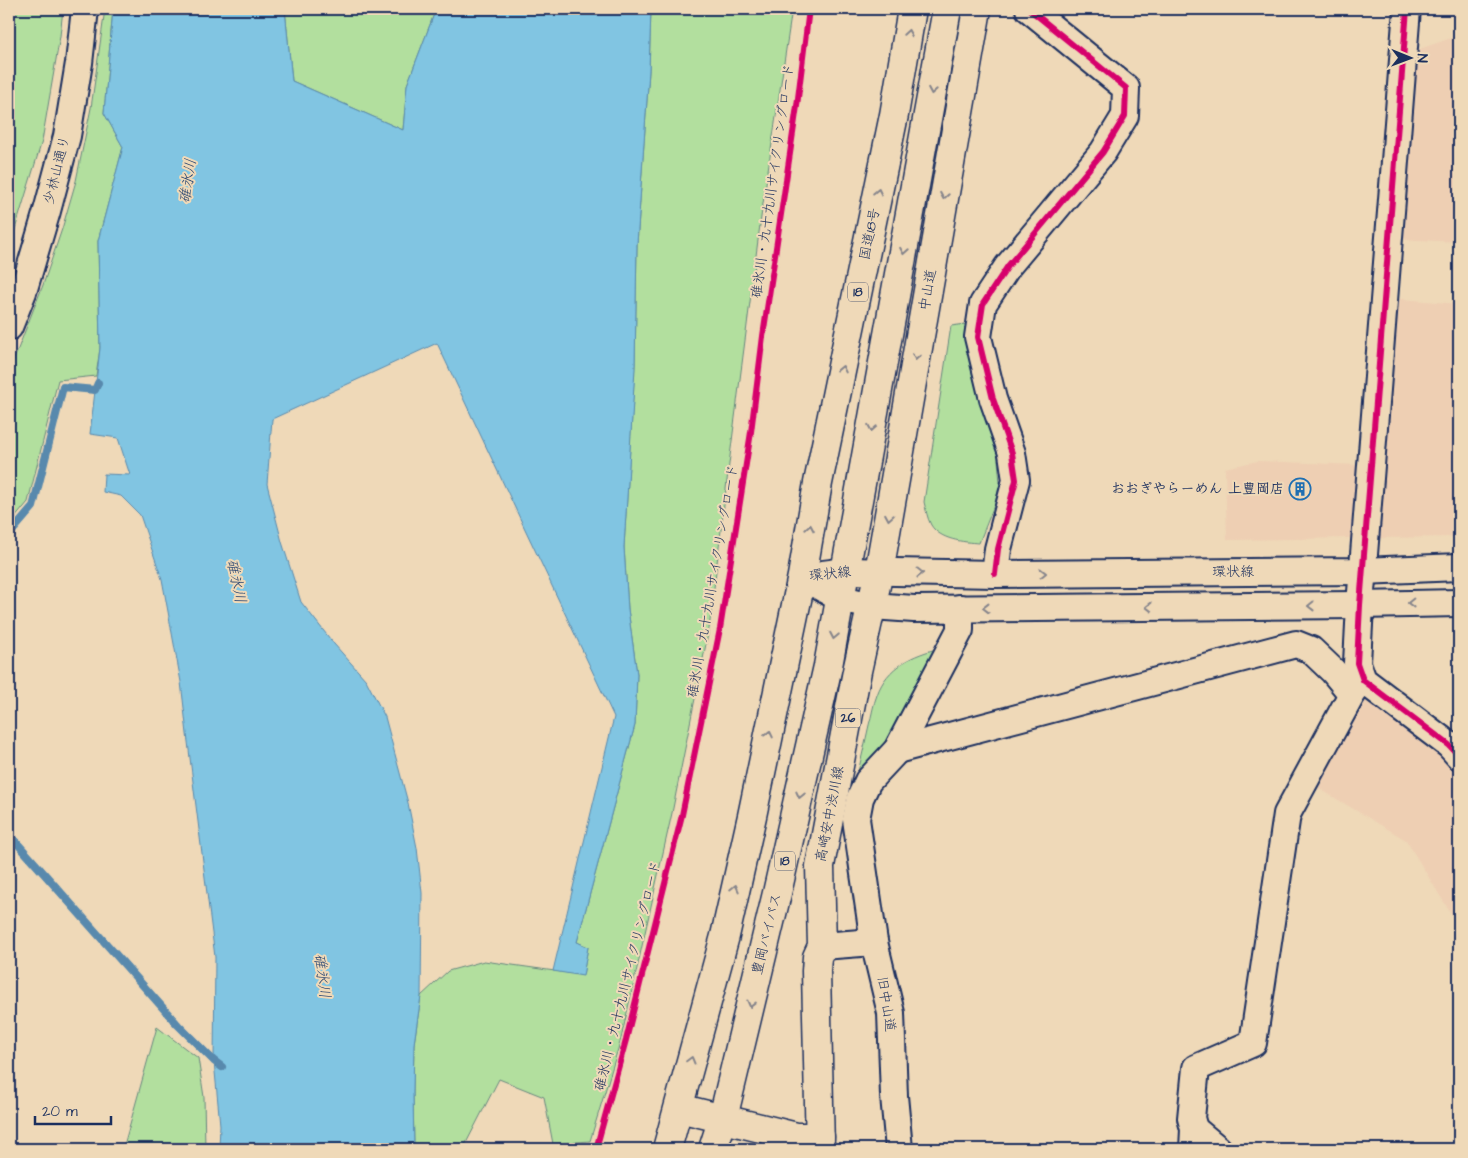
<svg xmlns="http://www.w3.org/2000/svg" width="1468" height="1158" viewBox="0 0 1468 1158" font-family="'Architects Daughter','Klee One',sans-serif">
	<rect width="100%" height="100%" fill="#efd9b8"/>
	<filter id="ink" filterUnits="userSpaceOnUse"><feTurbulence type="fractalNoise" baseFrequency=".02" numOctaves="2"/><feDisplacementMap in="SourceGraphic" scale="10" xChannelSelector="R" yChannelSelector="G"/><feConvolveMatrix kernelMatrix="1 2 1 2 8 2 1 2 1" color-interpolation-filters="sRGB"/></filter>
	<g filter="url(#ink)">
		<!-- built -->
		<g fill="#eecfb3">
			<path d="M1459,34v208l-62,-3 17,-188 40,-14z"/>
			<path d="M1391,298l68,6v233l-86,1z"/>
			<path d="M1258,461l101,4 -7,73 -125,2 -2,-72z"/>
			<path d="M1367,693l92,73v153l-3,3 -50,-82 -98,-58z"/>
		</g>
		<!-- green -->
		<g fill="#b2df9e" stroke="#66877e">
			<path d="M9,9h54l-3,27 -18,105 -33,108z"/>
			<path d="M105,9h8l-9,104 19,34 -25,94 2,107 -4,28 -38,4 -30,122 -19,23v-153l34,-87 19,-56 14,-48 15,-73z"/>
			<path d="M285,9h151l-29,76 -4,45 -111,-49z"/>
			<path d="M651,9h141l-31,208 -32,247 -20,165 -37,184 -51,226 -31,102 -37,3 -9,-47 -45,-18 -36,70h-49l-1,-57 1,-48 7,-48 27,-25 36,-10 99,14 5,-28 -11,-5 58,-217 2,-51 -9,-65 -4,-62 11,-184 2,-119 12,-173z"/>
			<path d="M966,324l6,35 25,90 3,34 -5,20 -16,40c-16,-1 -39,-3 -48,-18 -4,-7 -5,-16 -7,-23l27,-176z"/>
			<path d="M940,648l-44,89 -40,42c5,-18 9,-36 13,-54 3,-10 4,-20 8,-30 10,-29 36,-40 63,-47z"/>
			<path d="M157,1027l41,31 6,39 1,52h-82z"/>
		</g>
		<!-- water -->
		<path fill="#81c5e2" stroke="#5889ad" d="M113,9h172l7,72 111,49 4,-45 29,-76h215l-2,62 -12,173 -2,125 -11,178 4,62 9,65 -2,51 -58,217 11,5 -5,29 -30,-5 61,-254 -177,-374 -165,76 -5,65 15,58 19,60 33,42 32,36 19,37 23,86 9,45 5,45 -1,103 -7,48 -1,48 1,57h-195l1,-24 -6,-64 1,-104 -28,-223 -6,-52 -19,-103 -22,-64 -19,-19 -18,-4 1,-18 26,1 -12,-37 -28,-4 10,-86 -2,-107 25,-94 -19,-34z"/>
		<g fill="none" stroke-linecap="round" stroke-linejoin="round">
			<!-- stream -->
			<g stroke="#5889ad" stroke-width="8">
				<path d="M9,535l24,-28 30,-120 32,3 3,-7"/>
				<path d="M9,834l169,191 36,36 8,6"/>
			</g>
			<!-- minor casing -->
			<g stroke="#1b2f5e" stroke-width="30">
				<g id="minor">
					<path d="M1407,9l-47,596 -3,58 6,17 86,65 10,11"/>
					<path d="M9,327l14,-35 24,-81 20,-75 12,-73 6,-54"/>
					<path d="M823,574l23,-3 149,3 367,-3 97,-4"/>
					<path d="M995,574l3,-25 18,-69 -4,-27 -19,-54 -15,-62 5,-33 25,-38 95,-114 22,-36 1,-28 -97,-79"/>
					<path d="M802,576l39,23 31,7 42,3 446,-4 99,-2"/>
					<path d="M897,750l399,-106 15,6 22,21 19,23"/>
					<path d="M822,946l52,-4"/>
					<path d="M1194,1129l24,20"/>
					<path d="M899,1149l-5,-53 -3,-83 -17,-71 -18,-123 4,-21 8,-17 29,-31 63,-120v-22"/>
					<path d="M1193,1149l1,-20 -3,-11 5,-50 57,-25 34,-229 65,-120 11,-14"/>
				</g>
			</g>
			<!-- major casing -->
			<g stroke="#1b2f5e" stroke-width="31">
				<g id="major">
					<path d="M679,1108l118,29h23"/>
					<path d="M820,1149l-4,-178 1,-14 5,-11 -2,-80 37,-195 22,-99"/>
				</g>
			</g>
			<!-- highway casing -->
			<g stroke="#1b2f5e" stroke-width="31">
				<g id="highway">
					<path d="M879,572l98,-563"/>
					<path d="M667,1149l58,-213 27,-120 50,-240 16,-93 76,-368 18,-106"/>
					<path d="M713,1149l10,-31 54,-225 51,-227 119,-657"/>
				</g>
			</g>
			<!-- minor -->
			<use href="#minor" stroke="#efd9b8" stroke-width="26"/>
			<!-- major -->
			<use href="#major" stroke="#efd9b8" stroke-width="28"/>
			<!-- highway -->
			<use href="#highway" stroke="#efd9b8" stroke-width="28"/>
			<!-- cycleway casing -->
			<g stroke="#efd9b8" stroke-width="9">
				<g id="cycleway">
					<path d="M1407,9l-47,596 -3,58 6,17 86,65 10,11"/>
					<path d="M995,574l3,-25 18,-69 -4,-27 -19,-54 -15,-62 5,-33 25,-38 95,-114 22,-36 1,-28 -97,-79"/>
					<path d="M596,1149l30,-109 56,-225 38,-186 31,-197 12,-96 34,-230 12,-97"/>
				</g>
			</g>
			<!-- cycleway -->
			<use href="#cycleway" stroke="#d6006c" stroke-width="6"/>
		</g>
		<!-- one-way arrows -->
		<defs><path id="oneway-chevron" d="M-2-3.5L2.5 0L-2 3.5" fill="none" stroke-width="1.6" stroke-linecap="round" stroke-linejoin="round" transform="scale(1.25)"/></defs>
		<g stroke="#85848b">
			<use href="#oneway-chevron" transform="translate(908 33) rotate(-81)"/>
			<use href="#oneway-chevron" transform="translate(932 91) rotate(100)"/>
			<use href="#oneway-chevron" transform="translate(878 192) rotate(-78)"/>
			<use href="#oneway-chevron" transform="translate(944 196) rotate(100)"/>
			<use href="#oneway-chevron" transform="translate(904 251) rotate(100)"/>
			<use href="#oneway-chevron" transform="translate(916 357) rotate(100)"/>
			<use href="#oneway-chevron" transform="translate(842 369) rotate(-78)"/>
			<use href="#oneway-chevron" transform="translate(872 428) rotate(100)"/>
			<use href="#oneway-chevron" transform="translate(889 517) rotate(100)"/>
			<use href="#oneway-chevron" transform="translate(810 528) rotate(-80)"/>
			<use href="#oneway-chevron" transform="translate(920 573) rotate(1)"/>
			<use href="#oneway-chevron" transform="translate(1043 573) rotate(-1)"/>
			<use href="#oneway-chevron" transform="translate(1411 603) rotate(179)"/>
			<use href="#oneway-chevron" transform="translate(1311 606) rotate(179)"/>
			<use href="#oneway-chevron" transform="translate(1149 607) rotate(180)"/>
			<use href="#oneway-chevron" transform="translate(986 608) rotate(180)"/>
			<use href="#oneway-chevron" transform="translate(834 636) rotate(101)"/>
			<use href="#oneway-chevron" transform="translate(769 734) rotate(-78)"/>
			<use href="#oneway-chevron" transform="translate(800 795) rotate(103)"/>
			<use href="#oneway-chevron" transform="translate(735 888) rotate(-77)"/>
			<use href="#oneway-chevron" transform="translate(751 1004) rotate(104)"/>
			<use href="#oneway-chevron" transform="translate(691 1060) rotate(-75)"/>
		</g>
	</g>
	<!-- icons -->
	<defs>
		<g id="building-ring" transform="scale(1.125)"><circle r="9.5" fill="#efd9b8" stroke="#1f6fb2" stroke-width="1.5"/><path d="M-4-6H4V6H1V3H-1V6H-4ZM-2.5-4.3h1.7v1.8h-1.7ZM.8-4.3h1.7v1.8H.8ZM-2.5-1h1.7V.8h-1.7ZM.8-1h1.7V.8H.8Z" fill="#1f6fb2"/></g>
	</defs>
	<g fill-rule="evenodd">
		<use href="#building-ring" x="1300" y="489"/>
	</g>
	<g text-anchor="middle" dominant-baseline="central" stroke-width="4" stroke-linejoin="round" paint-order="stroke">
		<!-- shield labels -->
		<g fill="#efd9b8" stroke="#5b6279" stroke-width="1">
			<rect x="848" y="282.5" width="20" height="19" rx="4"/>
			<rect x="835.5" y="708.5" width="25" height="19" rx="4"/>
			<rect x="775" y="851.5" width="20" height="19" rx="4"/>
		</g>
		<g font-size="12" font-weight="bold" fill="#1b2f5e">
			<text x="858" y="292">18</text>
			<text x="848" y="718">26</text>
			<text x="785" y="861">18</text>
		</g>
		<!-- street labels -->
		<g font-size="14" fill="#1b2f5e" stroke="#efd9b8">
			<text transform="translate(57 170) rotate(-76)">少林山通り</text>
			<text transform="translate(773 181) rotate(-82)">碓氷川・九十九川サイクリングロード</text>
			<text transform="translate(870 234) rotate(-78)">国道18号</text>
			<text transform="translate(928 290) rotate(-80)">中山道</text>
			<text x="1233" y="572">環状線</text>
			<text transform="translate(830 574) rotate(-6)">環状線</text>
			<text transform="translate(713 581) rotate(-80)">碓氷川・九十九川サイクリングロード</text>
			<text transform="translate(830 814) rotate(-79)">高崎安中渋川線</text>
			<text transform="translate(767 934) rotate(-76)">豊岡バイパス</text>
			<text transform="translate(628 976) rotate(-76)">碓氷川・九十九川サイクリングロード</text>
			<text transform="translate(886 1004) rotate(81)">旧中山道</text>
		</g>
		<!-- poi labels -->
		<g font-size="14" font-weight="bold" fill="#1b2f5e" stroke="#efd9b8" text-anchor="end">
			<text x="1284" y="489">おおぎやらーめん 上豊岡店</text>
		</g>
		<!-- water labels -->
		<g font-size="15" font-style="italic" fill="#2a4672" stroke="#efd9b8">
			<text transform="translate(188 181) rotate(-82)">碓氷川</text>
			<text transform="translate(236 581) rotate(78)">碓氷川</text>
			<text transform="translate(322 976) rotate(82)">碓氷川</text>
		</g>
	</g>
	<!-- margin -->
	<rect width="1468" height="1158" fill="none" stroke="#efd9b8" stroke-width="30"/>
	<rect x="15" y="15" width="1438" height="1128" fill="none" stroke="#1b2f5e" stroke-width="2" filter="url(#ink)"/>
	<!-- north arrow -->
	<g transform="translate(1410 58) rotate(91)" stroke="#efd9b8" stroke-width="4" paint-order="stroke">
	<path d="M0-4L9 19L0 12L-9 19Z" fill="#1b2f5e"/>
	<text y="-8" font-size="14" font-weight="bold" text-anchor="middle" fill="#1b2f5e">N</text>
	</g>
	<!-- scale -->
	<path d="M35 1116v8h76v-8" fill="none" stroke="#1b2f5e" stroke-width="2.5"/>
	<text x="42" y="1116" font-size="15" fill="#1b2f5e" stroke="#efd9b8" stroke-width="4" paint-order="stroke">20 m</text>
</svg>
